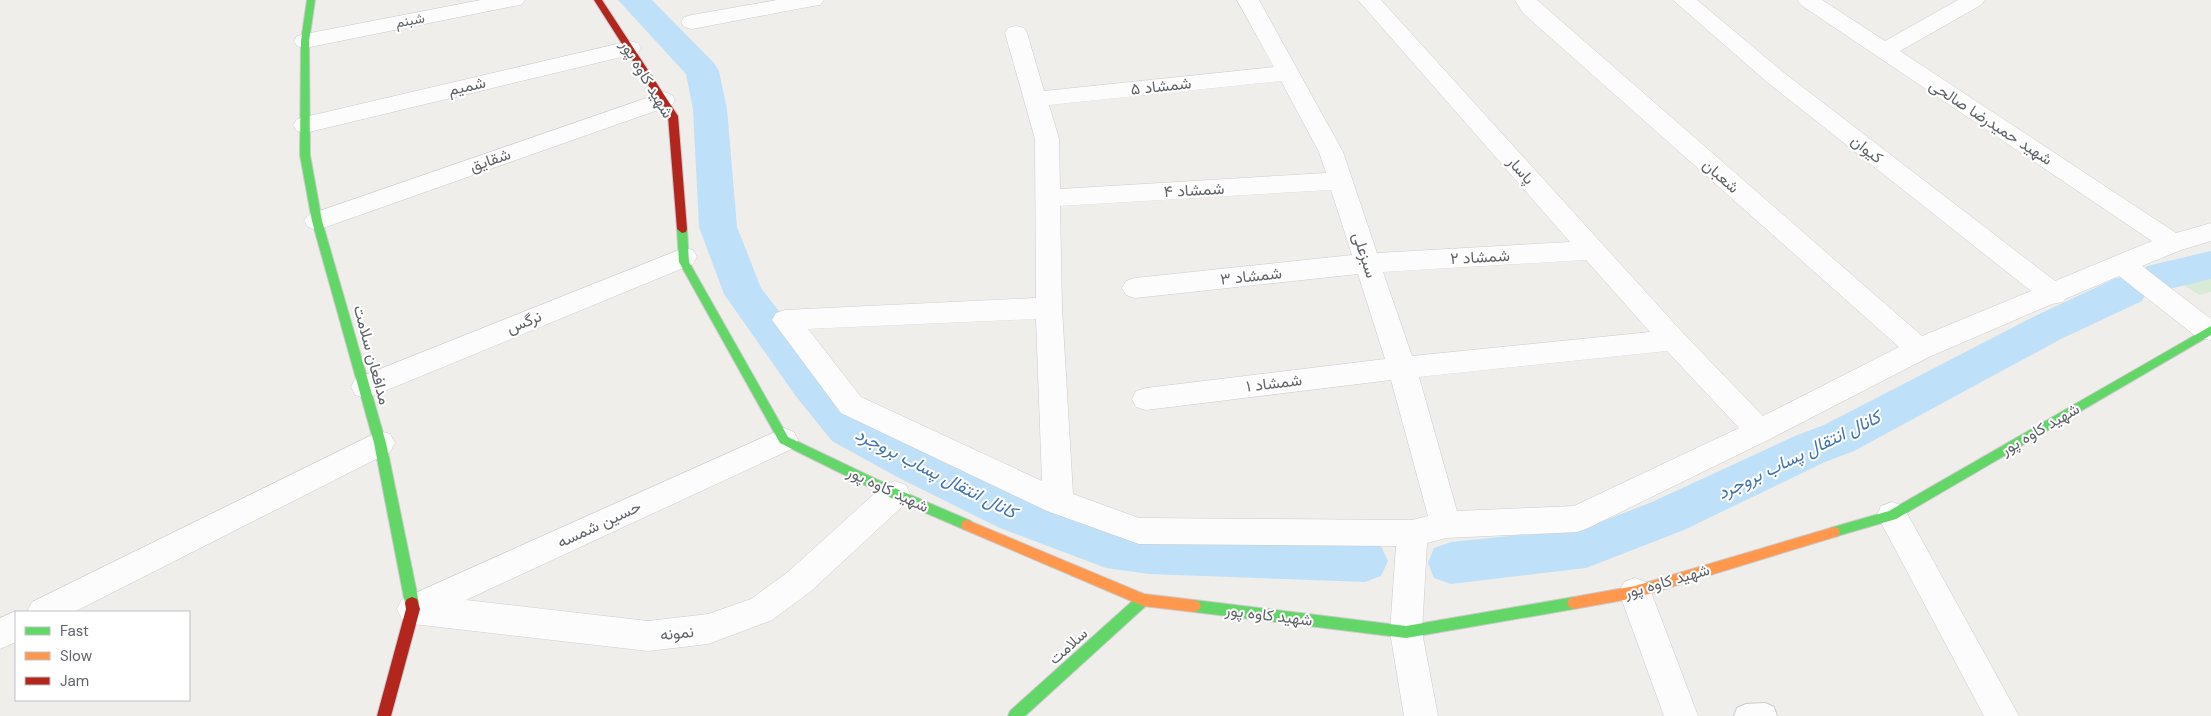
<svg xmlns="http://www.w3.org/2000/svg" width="2211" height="716" viewBox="0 0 2211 716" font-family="'DM Sans',Vazirmatn,sans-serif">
	<rect width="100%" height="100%" fill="#efeeea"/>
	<!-- green -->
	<path fill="#d8ebd6" d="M2211,268v24l-12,3 -27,-18z"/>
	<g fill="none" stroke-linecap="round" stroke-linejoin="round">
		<!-- canal -->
		<g fill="#bfe0f9" fill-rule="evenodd">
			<path d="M618,0h34l62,63 5,8 8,38 10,118 24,61 64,83 37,44 69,37 101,48 74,28 43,4 216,8 16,6 7,15 -7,15 -16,6 -216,-8 -43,-6 -106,-40 -101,-50 -67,-37 -37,-46 -71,-101 -25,-67 -6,-118 -7,-35z"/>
			<path d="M2211,251v28l-50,12 -14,-5 -6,-10 6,-10z"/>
			<path d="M2128,275l14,4 6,11 -6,11 -81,38 -207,112 -29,11 -141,68 -98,38 -135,16 -17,-6 -6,-15 6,-15 17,-6 134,-14 67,-26 143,-66 29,-11 209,-108 81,-38z"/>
		</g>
		<!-- lane casing -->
		<g stroke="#cbcccc" stroke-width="2">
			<path id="lane" d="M1765,703l9,4 3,9h-43l3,-8 9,-4z"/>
		</g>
		<!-- street casing -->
		<g stroke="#cbcccc" stroke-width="1">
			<g id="street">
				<path d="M481,0h44l-4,5 -7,1 -209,42 -8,-2 -3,-5 3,-5 8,-2z"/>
				<path d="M777,0h47l-4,5 -7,1 -121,23 -8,-2 -3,-5 3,-5 8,-2z"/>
				<path d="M1237,0h22l84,152 34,101 193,-11 -212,-242h23l302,333 80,83 136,-69 -376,-334 -8,-13h22l385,336 109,-45 -264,-209 -94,-82h24l86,72 272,209 97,-40 -351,-236 -4,-5h25l63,41 73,-41h27l-4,5 -81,46 276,182 35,-10v18l-30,9 -39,16 69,53v21l-13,-2 -79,-62 -54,23 -2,3 -11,2 -123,53 -159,82 -182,89 -11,4 -131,6 -19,5 -5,89 16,84h-34l-14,-84 6,-86 -257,-2 -92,-33 -206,-98 -69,-93 4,-7 9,-3 251,-12 -1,-159 -30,-106 3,-5 8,-2 8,2 3,5 17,58 230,-24zM1281,81l38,71 7,21 -266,16 -1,-50 -10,-34zM1331,190l21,65 -217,23 -9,3 -4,7 4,7 9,3 223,-24 27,85 -239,29 -10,3 -4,8 4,8 10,3 245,-30 37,136 -16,4 -273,-2 -66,-24 -11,-186 -2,-102zM1586,260l64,72 -238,24 -29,-84zM1036,319l6,162 -181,-84 -53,-68zM1667,351l72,77 -165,78 -117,5 -38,-134z"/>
				<path d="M630,41l8,2 3,5 -3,5 -333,80 -8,-2 -4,-6 4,-6 8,-2z"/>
				<path d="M664,92l8,3 3,5 -3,5 -346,122 -9,3 -9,-3 -4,-6 4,-6z"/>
				<path d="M684,248l9,2 4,7 -4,7 -318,131 -10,3 -10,-3 -4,-8 4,-8z"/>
				<path d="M784,428l10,4 4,8 -4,8 -328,152 182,21 60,-7 43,-15 37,-27 96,-87 11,-4 11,4 4,9 -4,9 -96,89 -38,28 -64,24 -60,7 -235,-27 -11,-5 -5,-10 5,-10z"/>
				<path d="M380,431l10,3 5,9 -5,9 -316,160h-47l5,-10z"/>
				<path d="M1892,502l11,4 116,210h-35l-107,-201 4,-9z"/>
				<path d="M1635,578l11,4 5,10 47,124h-34l-45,-124 5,-10z"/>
				<path d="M16,611l3,1h-3v30l-16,7v-31z"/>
			</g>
		</g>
		<!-- fast casing -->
		<g stroke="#cacacb" stroke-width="2">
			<g id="fast">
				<path d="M307,0h8l-6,41 1,114 12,66 64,222 33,160 -2,4 -5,2 -5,-2 -2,-4 -31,-160 -62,-222 -12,-66 1,-114z"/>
				<path d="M682,225l5,4 2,33 99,175 111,53 72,31 2,4 -2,4 -4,1 -4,-1 -72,-31 -111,-55 -101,-181 -2,-33z"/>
				<path d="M2211,326v9l-315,184 -62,18 -4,-1 -2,-4 2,-4 59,-17z"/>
				<path d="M1143,594l5,2 2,4 -2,4 -123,112h-17l2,-5 128,-115z"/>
				<path d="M1574,597l5,2 2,4 -2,4 -5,2 -168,29 -212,-26 -5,-2 -2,-4 2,-4 5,-2 212,26z"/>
			</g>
		</g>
		<!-- slow casing -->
		<g stroke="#cacacb" stroke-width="2">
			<g id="slow">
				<path d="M967,520l177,74 50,6 5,2 2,4 -2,4 -5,2 -51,-6 -180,-77 -2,-4 2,-4z"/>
				<path d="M1834,527l4,1 2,4 -2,4 -203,62 -61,11 -5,-2 -2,-4 2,-4 5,-2 61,-11z"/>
			</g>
		</g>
		<!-- jam casing -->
		<g stroke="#cacacb" stroke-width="2">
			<g id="jam">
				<path d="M594,0h8l76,116 9,113 -1,3 -4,1 -5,-4 -9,-113z"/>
				<path d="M412,597l5,2 3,10 -29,107h-14l29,-107 -1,-6 2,-4z"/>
			</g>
		</g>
		<!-- lane -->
		<use href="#lane" fill="#fdfcfc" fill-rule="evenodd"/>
		<!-- street -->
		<use href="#street" fill="#fdfcfc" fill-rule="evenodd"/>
		<!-- fast -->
		<use href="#fast" fill="#63d668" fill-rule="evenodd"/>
		<!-- slow -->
		<use href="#slow" fill="#ff974d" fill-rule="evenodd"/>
		<!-- jam -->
		<use href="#jam" fill="#b3261e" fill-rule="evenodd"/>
	</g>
	<g text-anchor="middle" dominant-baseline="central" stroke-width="4" stroke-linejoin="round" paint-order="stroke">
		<!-- far-street labels -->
		<g font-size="14" fill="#5f6368" stroke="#fff">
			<text transform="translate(410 20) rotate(-11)">شبنم</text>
		</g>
		<!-- street labels -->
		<g font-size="16" fill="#5f6368" stroke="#fff">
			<text transform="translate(647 79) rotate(59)">شهید کاوه پور</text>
			<text transform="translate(467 86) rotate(-13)">شمیم</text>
			<text transform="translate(1161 86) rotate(-6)">شمشاد ۵</text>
			<text transform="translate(1991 122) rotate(33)">شهید حمیدرضا صالحی</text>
			<text transform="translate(1867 149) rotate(38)">کیوان</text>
			<text transform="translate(490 160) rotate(-19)">شقایق</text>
			<text transform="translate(1521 170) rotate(48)">پاسار</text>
			<text transform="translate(1721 176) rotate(41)">شعبان</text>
			<text transform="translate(1194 190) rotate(-3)">شمشاد ۴</text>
			<text transform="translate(1365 255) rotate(72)">سبزعلی</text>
			<text transform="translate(1480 257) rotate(-3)">شمشاد ۲</text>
			<text transform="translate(1251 276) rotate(-6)">شمشاد ۳</text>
			<text transform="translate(524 322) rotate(-22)">نرگس</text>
			<text transform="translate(372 355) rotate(75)">مدافعان سلامت</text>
			<text transform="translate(1274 383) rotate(-7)">شمشاد ۱</text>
			<text transform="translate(2040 429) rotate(-30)">شهید کاوه پور</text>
			<text transform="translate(888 489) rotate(25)">شهید کاوه پور</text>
			<text transform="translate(599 524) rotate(-25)">حسین شمسه</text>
			<text transform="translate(1667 581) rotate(-16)">شهید کاوه پور</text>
			<text transform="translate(1269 615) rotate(7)">شهید کاوه پور</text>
			<text transform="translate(677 633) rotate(-6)">نمونه</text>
			<text transform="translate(1068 646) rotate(-42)">سلامت</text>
		</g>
		<!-- water labels -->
		<g font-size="18" font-style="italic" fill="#4174aa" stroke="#fff">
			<text transform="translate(1799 455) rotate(-26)">کانال انتقال پساب بروجرد</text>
			<text transform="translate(936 473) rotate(27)">کانال انتقال پساب بروجرد</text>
		</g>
	</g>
	<!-- legend -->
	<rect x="15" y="611" width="175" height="90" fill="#ffffff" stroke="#bfc1c3"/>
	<rect x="25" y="627" width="25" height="8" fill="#63d668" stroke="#bfc1c3"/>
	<text x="60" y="636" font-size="15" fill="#5f6368">Fast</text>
	<rect x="25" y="652" width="25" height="8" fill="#ff974d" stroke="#bfc1c3"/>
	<text x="60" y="661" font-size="15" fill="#5f6368">Slow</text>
	<rect x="25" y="677" width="25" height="8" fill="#b3261e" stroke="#bfc1c3"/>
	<text x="60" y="686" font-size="15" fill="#5f6368">Jam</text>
</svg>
